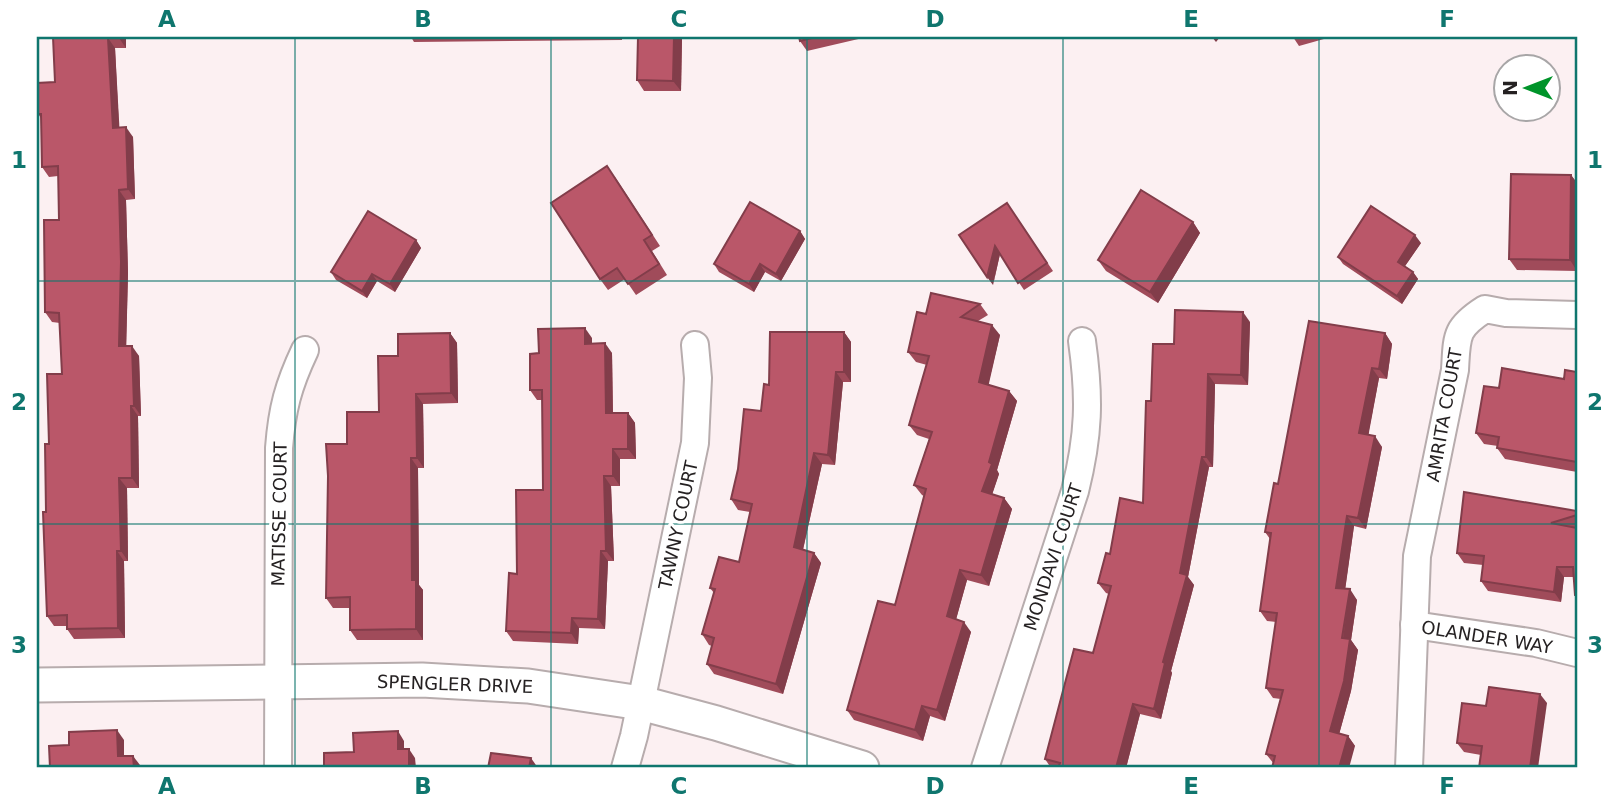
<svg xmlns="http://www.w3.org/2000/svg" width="1614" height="805" viewBox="0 0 1614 805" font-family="'DejaVu Sans',sans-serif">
	<rect width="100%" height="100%" fill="#fcf0f2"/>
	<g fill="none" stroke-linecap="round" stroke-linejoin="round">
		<!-- minor casing -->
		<g stroke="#b7acad" stroke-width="30">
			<g id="minor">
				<path d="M1414,625l122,18 41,10"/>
				<path d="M278,768l1,-320c3,-39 9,-62 26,-98"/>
				<path d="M625,768l9,-32 61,-293 3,-65 -3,-33"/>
				<path d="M985,768l90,-277c14,-56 15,-93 7,-150"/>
				<path d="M1409,768l8,-212 38,-186c2,-34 0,-42 30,-61l21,4 71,2"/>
			</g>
		</g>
		<!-- tertiary casing -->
		<g stroke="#b7acad" stroke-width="37">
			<path id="tertiary" d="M37,685l385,-5 106,6 113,17 75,20 146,45"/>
		</g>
		<!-- minor -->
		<use href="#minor" stroke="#fff" stroke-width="26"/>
		<!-- tertiary -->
		<use href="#tertiary" stroke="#fff" stroke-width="33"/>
	</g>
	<!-- wall -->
	<g fill="#a04b5a">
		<path d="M53,37h73v11h-11l4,80 14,9 2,62 -9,1 2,73 -2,73 13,10 2,60h-3l1,72h-12l1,73h-4l1,77 -51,1 -7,-10v-3h-13l-7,-10 -1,-104 3,-68 13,-70 -2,-51 -8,-1 -7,-10 14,-92 -1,-44 -9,1 -7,-10 -1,-49 -3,-4 17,-32z"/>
		<path d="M411,37h211v3l-208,2z"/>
		<path d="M682,37l-1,54h-37l-7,-11z"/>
		<path d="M799,37h68l-60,14 -7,-10z"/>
		<path d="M1293,37h38l-32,9z"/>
		<path d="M1571,175l6,8v88l-60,-1 -8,-11z"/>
		<path d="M615,177l45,69 -8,5 15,24 -31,20 -11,-16 -17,11 -8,-11z"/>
		<path d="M1007,203l46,68 -29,19 -24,-36 -7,31z"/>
		<path d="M1193,222l7,11 -42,70 -52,-32 -8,-11z"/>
		<path d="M800,231l5,8 -24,42 -16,-9 -11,20 -35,-20 -5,-8z"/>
		<path d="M416,240l5,8 -26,44 -18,-11 -10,17 -31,-18 -5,-8z"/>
		<path d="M1421,243l-16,23 8,6 5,7 -16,25 -59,-40 -5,-7z"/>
		<path d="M980,304l8,11 -10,6 22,14 -12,50 21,6 8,10 -20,69 2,4 -7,20 12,4 8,11 -23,77 -22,-6 -11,39 15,13 -26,89 -15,-5 -7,25 -69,-21 -7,-10 48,-105 29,-109 -2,-1 -8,-10 15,-46 -12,-4 -8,-10 18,-60 -11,-3 -8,-10 18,-38z"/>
		<path d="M1250,322l-2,63 -33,-1 -2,83h-4l-21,110 6,8 -23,86 1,2 -11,46 -21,-5 -14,54h-75l-6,-9 48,-106 16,-59 -3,-1 -8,-10 12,-29 33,-51 8,-102 23,-57z"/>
		<path d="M844,332l7,10v40h-8l-8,83 -13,-1 -19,86 11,3 7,10 -38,131 -69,-20 -7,-10 5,-18 -3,-1 -7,-11 12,-41 -4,-5 29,-26 11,-50 -12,-2 -7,-11 38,-114z"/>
		<path d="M450,333l7,10 1,60 -35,1 1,64h-6l1,117 4,5v50h-66l-7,-10v-22h-17l-7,-10 21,-154 32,-32 19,-56z"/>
		<path d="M1385,333l7,11 -5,35 -8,-1 -11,57 14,12 -16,82 -12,-3 -9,63 12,11 -6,40 7,10 -7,41 -12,43 9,2 7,10 -81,18 -8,-10 15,-55 -8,-1 -7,-10 10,-66 -9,-1 -7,-10 10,-72 -5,-7 13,-48z"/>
		<path d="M592,338v5l20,10 1,60h15l7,10 1,36h-16v27h-9l3,75h-6l-3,68 -26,-1 -1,16 -65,-3 -7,-10 11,-57 26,-84 -1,-90h-5l-7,-10 9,-37z"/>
		<path d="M1577,372v100l-72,-13 -8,-11 1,-2 -14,-2 -8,-11 23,-45 65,-9z"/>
		<path d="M1577,511v16l-2,1h2v71l-2,-4 -1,-18h-10l-3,25 -73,-11 -7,-10 2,-16 -19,-2 -7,-10z"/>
		<path d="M1547,703l-66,52 -17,-3 -7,-9 29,-37z"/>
	</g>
	<!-- shaded-wall -->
	<g fill="#823d4a">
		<path d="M119,37h7v11l-7,-10z"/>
		<path d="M674,37h8l-1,54 -8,-10z"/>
		<path d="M1212,37h8l-4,5z"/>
		<path d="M108,38l7,10 5,90 -7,-10z"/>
		<path d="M126,127l7,10 2,62 -7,-10z"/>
		<path d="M1571,175l6,8v88l-7,-11z"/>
		<path d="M119,190l7,10 2,73 -2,83 -7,-10z"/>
		<path d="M1193,222l7,11 -42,70 -8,-11z"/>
		<path d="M800,231l5,8 -24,42 -5,-7z"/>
		<path d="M1415,235l6,8 -18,26 -5,-7z"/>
		<path d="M416,240l5,8 -26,44 -5,-8z"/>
		<path d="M995,246l5,8 -7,31 -6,-8z"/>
		<path d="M760,264l5,8 -11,20 -5,-8z"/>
		<path d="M1413,272l5,7 -16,25 -5,-8z"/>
		<path d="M372,274l5,7 -10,17 -5,-7z"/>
		<path d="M1243,312l7,10 -2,63 -7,-10z"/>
		<path d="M992,325l8,10 -13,57 -8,-10z"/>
		<path d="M585,328l7,10v16l-7,-10z"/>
		<path d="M844,332l7,10v40l-7,-10z"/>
		<path d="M450,333l7,10 1,60 -7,-10z"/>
		<path d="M1385,333l7,11 -5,35 -8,-10z"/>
		<path d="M605,343l7,10 1,71 -7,-11z"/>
		<path d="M132,346l7,10 2,60 -7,-10z"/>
		<path d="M1372,368l7,10 -12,65 -8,-10z"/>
		<path d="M836,372l7,10 -8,83 -7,-10z"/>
		<path d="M1208,374l7,10 -2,83 -7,-10z"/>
		<path d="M1009,391l8,10 -20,69 2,4 -9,27 -8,-10 7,-29z"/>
		<path d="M416,394l7,10 1,64 -7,-10z"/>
		<path d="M131,406l7,10 1,72 -7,-10z"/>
		<path d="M628,413l7,10 1,36 -8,-10z"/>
		<path d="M1375,436l7,11 -16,82 -8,-11z"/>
		<path d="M613,449l7,10v27l-7,-10z"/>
		<path d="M814,453l8,11 -21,94 -7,-11z"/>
		<path d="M1202,457l7,10 -21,110 6,8 -23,86 1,2 -11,46 -7,-10z"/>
		<path d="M411,458l7,10 1,117 4,5v50l-7,-11 -4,-49z"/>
		<path d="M604,476l7,10 3,75 -8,-10z"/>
		<path d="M119,478l8,10 1,73 -7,-10z"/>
		<path d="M1004,498l8,11 -23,77 -8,-11z"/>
		<path d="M1347,516l7,10 -10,72 -8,-10z"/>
		<path d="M117,551l7,10 1,77 -7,-10z"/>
		<path d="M601,551l7,10 -3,68 -7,-10z"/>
		<path d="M814,553l7,10 -38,131 -7,-10z"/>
		<path d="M1557,567l7,10 -3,25 -7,-10z"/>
		<path d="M960,570l7,10 -13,47 -7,-11z"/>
		<path d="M1350,589l7,11 -6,40 7,10 -7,41 -14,51 -7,-11z"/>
		<path d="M572,618l7,10 -1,16 -7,-11z"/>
		<path d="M964,622l7,10 -26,89 -8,-11z"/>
		<path d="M1540,694l7,9 -9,65h-8z"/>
		<path d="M1133,704l7,10 -14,54h-10z"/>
		<path d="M922,706l8,10 -7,25 -8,-11z"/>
		<path d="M117,730l7,10v25l-6,-9z"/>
		<path d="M398,731l6,10v18l-6,-10z"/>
		<path d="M1348,736l7,10 -6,22h-10z"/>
		<path d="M409,749l6,9 1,10h-7z"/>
		<path d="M133,756l7,9v3h-6z"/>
		<path d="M531,758l7,10h-9z"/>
	</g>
	<!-- building -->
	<g fill="#ba5769" stroke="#823d4a" stroke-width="2">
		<path d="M53,37h66v1h-11l5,90 13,-1 2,62 -9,1 2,72 -2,84h13l2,60h-3l1,72h-13l2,73h-4l1,77 -51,1v-14l-20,1 -4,-104h3l-1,-68h4l-2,-70h15l-3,-61 -14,-1 -1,-92h15l-1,-54 -16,1 -1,-53h-3l-1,-31 18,-1z"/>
		<path d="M638,37h36l-1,44 -36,-1z"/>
		<path d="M799,37h17l-16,4z"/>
		<path d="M607,166l45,69 -8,5 15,24 -31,20 -11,-16 -17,11 -49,-76z"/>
		<path d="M1511,174l60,1 -1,85 -61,-1z"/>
		<path d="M1141,190l52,32 -43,70 -52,-32z"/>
		<path d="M750,202l50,29 -24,43 -16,-10 -11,20 -35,-20z"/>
		<path d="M1007,203l40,60 -29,20 -23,-37 -8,31 -28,-42z"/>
		<path d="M1371,206l44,29 -17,27 15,10 -16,24 -59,-39z"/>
		<path d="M368,211l48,29 -26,44 -18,-10 -10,17 -31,-19z"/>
		<path d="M931,293l49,11 -19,13 31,8 -13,57 30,9 -20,71 3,2 -10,27 22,7 -23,77 -21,-5 -13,46 17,6 -27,88 -15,-4 -7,24 -68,-20 31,-109 17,4 31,-116 -12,-4 18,-53 -23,-7 20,-69 -21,-4 9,-40 9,2z"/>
		<path d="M1175,310l68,2 -2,63 -33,-1 -2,83h-4l-22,116 7,2 -24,87 2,1 -11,46 -21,-5 -17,64h-58l2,-5 -15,-4 29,-110 19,4 18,-67 -13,-3 8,-30 4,1 10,-56 23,5 3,-102h5l2,-57h21z"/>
		<path d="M1309,321l76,12 -6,36 -7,-1 -13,65 16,3 -17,82 -11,-2 -11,72 14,1 -8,49 8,1 -6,42 -14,50 18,5 -9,32h-67l3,-12 -9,-2 17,-64 -17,-2 11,-75 -17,-2 11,-78 -6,-1 9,-49 4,1z"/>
		<path d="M585,328v16l20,-1 1,70h22v36h-15v27h-9l2,75h-5l-3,68 -26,-1 -1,15 -65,-2 3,-58 8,1 -1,-84h27l-1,-100h-12v-36l9,-1 -1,-24z"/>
		<path d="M770,332h74v40h-8l-8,83 -14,-2 -20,94 20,6 -38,131 -69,-20 7,-26 -12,-4 13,-45 -5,-1 9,-31 20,5 13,-58 -21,-5 7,-30 6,-60 17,2 3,-27 5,1z"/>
		<path d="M450,333l1,60 -35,1 1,64h-6l1,122h4v49l-66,1v-33l-24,1 2,-122 -2,-32h21v-32h32l-1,-56h20v-22z"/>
		<path d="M1502,368l62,11 1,-9 12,2v90l-80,-14 2,-11 -23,-4 8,-47 15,2z"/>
		<path d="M1464,492l113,19v4l-26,8 26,5v68l-2,-1 -2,-28h-16l-3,25 -73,-11 3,-25 -27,-3z"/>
		<path d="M1489,687l51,7 -10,74h-51l3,-22 -25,-3 5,-40 24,3z"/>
		<path d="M117,730l1,26h15l1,12h-84l-1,-22 20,-1v-13z"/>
		<path d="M398,731v18h11v19h-85v-15l30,-1 -1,-19z"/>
		<path d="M491,753l40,5 -2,10h-41z"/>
	</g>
	<!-- grid -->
	<path fill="none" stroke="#0f766e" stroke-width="2" stroke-opacity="0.55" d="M295,37v731M551,37v731M807,37v731M1063,37v731M1319,37v731M37,281h1540M37,524h1540"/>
	<g text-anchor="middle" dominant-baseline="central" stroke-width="6" stroke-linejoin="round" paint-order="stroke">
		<!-- street labels -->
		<g font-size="18" fill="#252122" stroke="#fff">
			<text transform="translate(1444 415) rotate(-80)">AMRITA COURT</text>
			<text transform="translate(279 514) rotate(-89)">MATISSE COURT</text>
			<text transform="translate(678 525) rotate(-78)">TAWNY COURT</text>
			<text transform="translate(1053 557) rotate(-72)">MONDAVI COURT</text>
			<text transform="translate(1487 637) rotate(9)">OLANDER WAY</text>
			<text transform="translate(455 684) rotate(2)">SPENGLER DRIVE</text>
		</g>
	</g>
	<!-- border -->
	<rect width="1614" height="805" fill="none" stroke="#ffffff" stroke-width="77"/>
	<!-- north arrow -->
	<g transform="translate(1527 88) rotate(270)"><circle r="33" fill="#ffffff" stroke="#a8a6a7" stroke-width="2"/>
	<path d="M0-5L12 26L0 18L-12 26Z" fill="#00942a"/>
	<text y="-10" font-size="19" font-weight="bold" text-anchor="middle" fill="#252122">N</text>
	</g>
	<rect x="38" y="38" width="1538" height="728" fill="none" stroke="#0f766e" stroke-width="2.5"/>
	<g font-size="23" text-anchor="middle" font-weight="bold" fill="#0f766e">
		<text x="167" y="27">A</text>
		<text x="423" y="27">B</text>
		<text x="679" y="27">C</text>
		<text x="935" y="27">D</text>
		<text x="1191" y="27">E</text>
		<text x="1447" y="27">F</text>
		<text x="19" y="168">1</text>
		<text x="1595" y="168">1</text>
		<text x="19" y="410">2</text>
		<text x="1595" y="410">2</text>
		<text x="19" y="653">3</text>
		<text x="1595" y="653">3</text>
		<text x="167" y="794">A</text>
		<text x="423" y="794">B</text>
		<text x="679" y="794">C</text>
		<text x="935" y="794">D</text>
		<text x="1191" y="794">E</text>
		<text x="1447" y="794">F</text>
	</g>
</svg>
